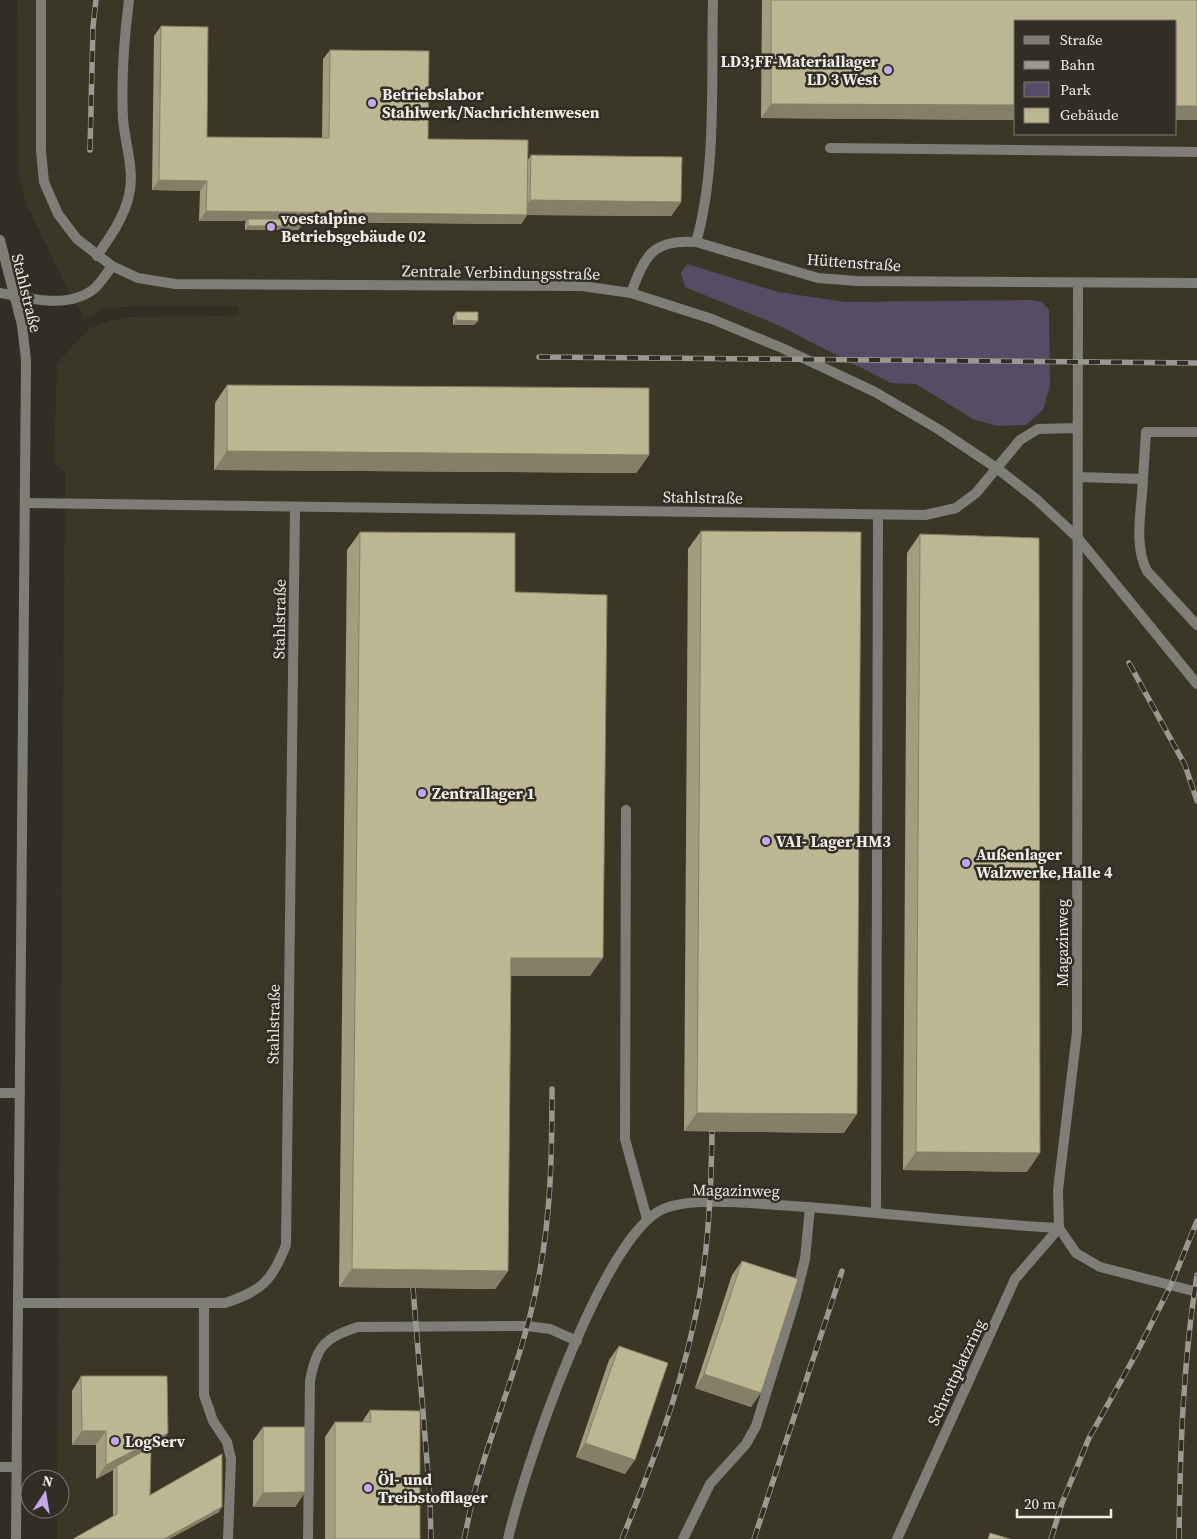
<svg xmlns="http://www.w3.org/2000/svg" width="1197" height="1539" viewBox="0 0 1197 1539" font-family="'Source Serif 4',serif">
	<rect width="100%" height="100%" fill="#302e25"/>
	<!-- built -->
	<path fill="#3a3727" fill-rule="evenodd" d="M17,0h1180v1539h-1140v-30h3v-30h-3l8,-1006 -8,-7 -3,-10 3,-92 20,-24 13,-12 21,-8 21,-3 107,-1 -1,-10h-107l-23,2 -23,10 -13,-20 -46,-94 -8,-33zM1016,21h160v113h-160z"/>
	<!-- green -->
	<path fill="#574c66" d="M687,264l91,28 67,10 186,-2 11,2 7,8 1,76 -7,24 -17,15 -29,1 -24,-7 -57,-35 -25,-1 -113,-58 -93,-38 -4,-14z"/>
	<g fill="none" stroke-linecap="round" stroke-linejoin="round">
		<!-- service -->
		<g stroke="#7e7d78" stroke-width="10">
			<path d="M830,148l367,4"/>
			<path d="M696,242c21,-70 15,-168 17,-242"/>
			<path d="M97,256c13,-19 27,-38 32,-61 6,-24 -4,-51 -6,-76 -2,-40 1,-80 6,-119"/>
			<path d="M1078,477l65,2 3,-47h51"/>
			<path d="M1143,479c-1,29 -10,65 4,92l50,54"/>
			<path d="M26,503l899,12 31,-7 20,-15 44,-53 18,-11 39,-1"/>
			<path d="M626,810l-1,329 22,80"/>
			<path d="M0,1093h20"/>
			<path d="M876,1212l2,-697"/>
			<path d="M18,1303h207c37,-12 47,-22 61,-58l9,-738"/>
			<path d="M204,1303v92l9,26 14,21 4,17 -3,80"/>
			<path d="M0,1467h17"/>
			<path d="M308,1539l2,-158c6,-34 15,-44 48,-54l169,-1 23,3 27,12"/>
			<path d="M508,1539c15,-67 94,-303 155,-330 28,-12 85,-6 115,-4 94,6 187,18 281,23"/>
			<path d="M683,1539l27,-55 36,-40 10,-18 39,-126 10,-41 5,-52"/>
			<path d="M897,1539l118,-260 44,-51"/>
		</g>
		<!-- minor -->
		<g stroke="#7e7d78" stroke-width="10">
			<path d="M41,0v151l3,31 14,32 19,25 35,27 26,12 37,6 407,2 49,7 81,26 70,29 93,44 63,37 60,40 38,30 41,38 120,147"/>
			<path d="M1078,283l-1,749 -19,158 1,38 17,25 24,14 97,25"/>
			<path d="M0,293c29,5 69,17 95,-5 6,-6 12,-15 17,-22"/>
			<path d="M631,293c14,-37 21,-54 65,-51l122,36 39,3 340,2"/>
		</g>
		<!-- tertiary -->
		<path stroke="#7e7d78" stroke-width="10" d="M0,240l22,85 4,35 -10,1179"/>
		<!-- rail casing -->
		<g stroke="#999891" stroke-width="5.5">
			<g id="rail">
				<path d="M90,150l3,-123 3,-27"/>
				<path d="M539,357l658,6"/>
				<path d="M1129,663l56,102 12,36"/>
				<path d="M413,1288l17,211 1,40"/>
				<path d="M464,1539c5,-21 8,-42 15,-63 19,-64 45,-125 58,-191 14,-65 15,-131 15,-196"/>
				<path d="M622,1539c28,-69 55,-139 71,-212 15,-63 18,-131 19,-195"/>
				<path d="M754,1539l88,-268"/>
				<path d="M1051,1539l11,-36 27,-65 47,-84 35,-69 26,-64"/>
				<path d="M1179,1539c1,-88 4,-177 18,-264"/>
			</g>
		</g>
		<!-- rail -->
		<use href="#rail" stroke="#302e25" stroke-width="4" stroke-dasharray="11" stroke-linecap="butt"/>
	</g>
	<!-- wall -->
	<g fill="#a29d7e">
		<path d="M762,0h435v120h-21v-99h-160v99l-255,-2z"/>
		<path d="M161,26l46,111 115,1 1,-79 7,-9 98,89 100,21 3,-5 150,47 -10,14 -144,-1 -6,9 -220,-2v4l-3,4h-53v-6l1,-3h-47l1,-30 -48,-1 2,-154z"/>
		<path d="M456,312l18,13h-21v-8z"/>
		<path d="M227,385l422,70 -13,18 -422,-3 1,-67z"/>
		<path d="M701,531l143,602 -160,-2 4,-582z"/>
		<path d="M360,532l155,60 75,384h-79l-3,295 -13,18 -156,-2 8,-737z"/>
		<path d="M920,534l107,638 -124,-2 4,-617z"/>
		<path d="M742,1261l9,146 -56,-19 37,-113z"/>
		<path d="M619,1346l6,128 -49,-17 33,-97z"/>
		<path d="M81,1376l87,57 -10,14 -7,4 -1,44 69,17 -50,27h-96l40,-23v-46l-17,9v-34h-24v-54z"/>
		<path d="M370,1410l50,129h-95v-102l10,-15h27z"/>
		<path d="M263,1427l42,65 -10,15h-42v-66z"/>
	</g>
	<!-- shaded-wall -->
	<g fill="#847f67">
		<path d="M771,104l245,1v15l-255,-2z"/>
		<rect x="1176" y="106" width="21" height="14"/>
		<path d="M159,180l48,1 -7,10 -48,-1z"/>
		<path d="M530,200l151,2 -10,14 -144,-1 -6,9 -273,-3v-2l-2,2h-47l7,-10 315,3z"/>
		<path d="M248,226h53l-3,4h-53z"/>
		<path d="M456,320l22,1 -4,4h-21z"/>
		<path d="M227,451l422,4 -13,18 -422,-3z"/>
		<path d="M511,958h92l-13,18h-92z"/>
		<path d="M697,1113l160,1 -13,19 -160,-2z"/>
		<path d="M916,1152l124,1 -13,19 -124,-2z"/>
		<path d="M352,1269l156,2 -13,18 -156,-2z"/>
		<path d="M704,1374l57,19 -10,14 -56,-19z"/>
		<path d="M82,1431h24l-10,14h-24z"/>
		<path d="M168,1433l-10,14 -41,22v-3l-4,4 -17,9 10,-14z"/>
		<path d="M585,1443l50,17 -10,14 -49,-17z"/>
		<path d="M305,1492l-10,15h-42l10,-14z"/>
		<path d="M222,1507l-3,5 -50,27h-5z"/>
	</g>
	<!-- building -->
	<g fill="#bcb693" stroke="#847f67">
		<path d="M771,0h426v106h-21v-85h-160v84l-245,-1z"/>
		<path d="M161,26l47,1 -1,110 122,1 1,-88 99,1 -1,88 100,1 -1,75 -321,-4 1,-30 -48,-1z"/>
		<path d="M531,155l151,2 -1,45 -151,-2z"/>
		<rect x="248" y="219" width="53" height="7"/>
		<path d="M456,312h22v9l-22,-1z"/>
		<path d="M227,385l422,3v67l-422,-4z"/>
		<path d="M701,531l160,1 -4,582 -160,-1z"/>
		<path d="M360,532l155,1v59l92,3 -4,363h-92l-3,313 -156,-2z"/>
		<path d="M920,534l119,4 1,615 -124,-1z"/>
		<path d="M742,1261l56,18 -37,114 -57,-19z"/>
		<path d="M619,1346l49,17 -33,97 -50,-17z"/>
		<path d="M81,1376h86l1,57 -62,32v-34h-24z"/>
		<path d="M370,1410l50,1v128h-85v-117h36z"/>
		<path d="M263,1427h42v65l-42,1z"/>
		<path d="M151,1447l-1,48 72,-41v53l-58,32h-91l44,-25v-48z"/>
		<path d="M990,1533l20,6h-22z"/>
	</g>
	<!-- markers -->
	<g fill="#c7a6ef" stroke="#302e25" stroke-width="2">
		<circle cx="888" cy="70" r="5"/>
		<circle cx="372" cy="103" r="5"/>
		<circle cx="271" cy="227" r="5"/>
		<circle cx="422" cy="793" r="5"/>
		<circle cx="766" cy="841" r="5"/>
		<circle cx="966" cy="863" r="5"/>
		<circle cx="115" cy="1441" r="5"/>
		<circle cx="368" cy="1488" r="5"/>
	</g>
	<g text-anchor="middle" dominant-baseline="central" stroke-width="5" stroke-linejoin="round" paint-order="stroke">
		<!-- poi labels -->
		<g font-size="16" font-weight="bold" fill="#edece6" stroke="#302e25" text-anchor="start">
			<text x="878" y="61" text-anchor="end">LD3;FF-Materiallager<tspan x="878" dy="18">LD 3 West</tspan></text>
			<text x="382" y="94">Betriebslabor<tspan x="382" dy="18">Stahlwerk/Nachrichtenwesen</tspan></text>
			<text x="281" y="218">voestalpine<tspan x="281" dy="18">Betriebsgebäude 02</tspan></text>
			<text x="432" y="793">Zentrallager 1</text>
			<text x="776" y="841">VAI- Lager HM3</text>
			<text x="976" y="854">Außenlager<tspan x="976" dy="18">Walzwerke,Halle 4</tspan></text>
			<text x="125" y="1441">LogServ</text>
			<text x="378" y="1479">Öl- und<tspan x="378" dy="18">Treibstofflager</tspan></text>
		</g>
		<!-- street labels -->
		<g font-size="16" fill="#edece6" stroke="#302e25">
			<text transform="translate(854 262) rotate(4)">Hüttenstraße</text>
			<text transform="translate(501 272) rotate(1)">Zentrale Verbindungsstraße</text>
			<text transform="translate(27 293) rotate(76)">Stahlstraße</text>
			<text transform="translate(703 497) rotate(1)">Stahlstraße</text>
			<text transform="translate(279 619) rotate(-89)">Stahlstraße</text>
			<text transform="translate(1062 943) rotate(-90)">Magazinweg</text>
			<text transform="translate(273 1024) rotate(-89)">Stahlstraße</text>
			<text transform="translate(736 1190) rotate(1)">Magazinweg</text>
			<text transform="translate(956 1372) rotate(-65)">Schrottplatzring</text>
		</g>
	</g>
	<!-- legend -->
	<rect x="1014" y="20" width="162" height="115" fill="#302e25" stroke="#7c7a72"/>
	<rect x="1024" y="36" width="25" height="8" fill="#7e7d78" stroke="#7c7a72"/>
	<text x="1060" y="45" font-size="15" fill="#edece6">Straße</text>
	<rect x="1024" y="61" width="25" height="8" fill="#999891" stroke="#7c7a72"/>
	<text x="1060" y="70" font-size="15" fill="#edece6">Bahn</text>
	<rect x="1024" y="82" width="25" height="15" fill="#574c66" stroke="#7c7a72"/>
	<text x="1060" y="95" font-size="15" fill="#edece6">Park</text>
	<rect x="1024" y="108" width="25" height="15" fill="#bcb693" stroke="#7c7a72"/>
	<text x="1060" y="120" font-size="15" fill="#edece6">Gebäude</text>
	<!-- north arrow -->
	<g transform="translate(45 1494) rotate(12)"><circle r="24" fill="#302e25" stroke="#7c7a72"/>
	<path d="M0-4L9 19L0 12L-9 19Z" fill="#c7a6ef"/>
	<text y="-8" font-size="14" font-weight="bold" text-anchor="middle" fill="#edece6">N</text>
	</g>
	<!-- scale -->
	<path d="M1017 1509v8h94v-8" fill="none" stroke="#edece6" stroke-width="2.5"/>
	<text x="1024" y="1509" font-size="15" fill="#edece6" stroke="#302e25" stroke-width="4" paint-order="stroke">20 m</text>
</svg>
